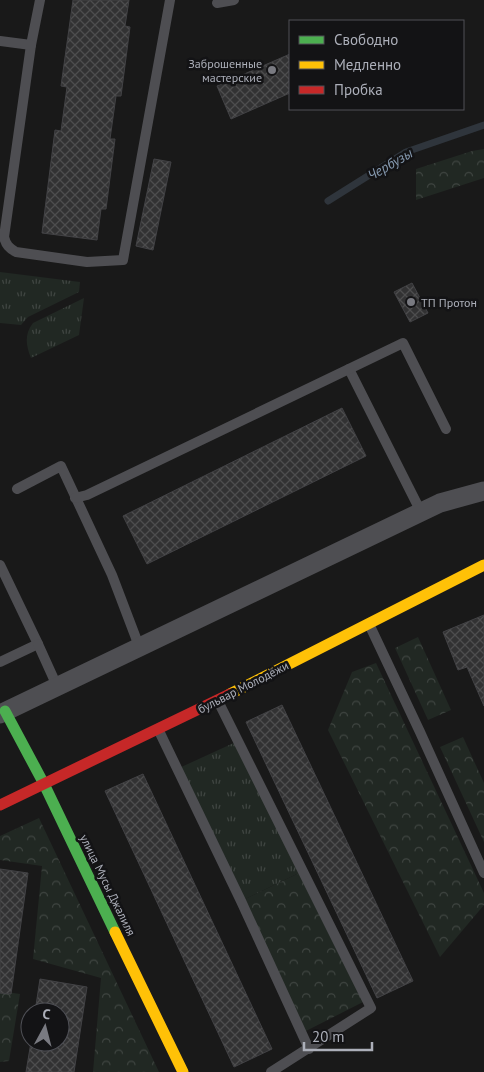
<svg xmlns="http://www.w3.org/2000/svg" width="484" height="1072" viewBox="0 0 484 1072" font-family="'PT Sans',sans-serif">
	<defs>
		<pattern id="forest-crowns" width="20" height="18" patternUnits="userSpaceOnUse" patternTransform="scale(1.25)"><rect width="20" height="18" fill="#212823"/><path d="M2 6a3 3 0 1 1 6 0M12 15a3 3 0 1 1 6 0" fill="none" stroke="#3f4541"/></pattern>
		<pattern id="park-tufts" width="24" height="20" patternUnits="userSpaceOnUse" patternTransform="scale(1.25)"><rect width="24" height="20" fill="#212823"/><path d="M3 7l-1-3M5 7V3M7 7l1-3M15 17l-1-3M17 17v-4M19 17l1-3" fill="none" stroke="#3f4541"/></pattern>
		<pattern id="building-cross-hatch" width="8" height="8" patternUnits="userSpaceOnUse" patternTransform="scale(1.25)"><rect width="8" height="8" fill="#323233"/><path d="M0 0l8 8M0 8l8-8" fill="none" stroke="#4d4d4e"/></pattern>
	</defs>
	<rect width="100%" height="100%" fill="#191919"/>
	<!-- forest -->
	<g fill="url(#forest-crowns)">
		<path d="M484,149v29l-68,22v-31l56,-18z"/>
		<path d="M418,637l33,73 -23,10 -33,-72z"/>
		<path d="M376,663l108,230v12l-44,52 -112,-227 24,-58z"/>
		<path d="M463,737l21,46v59l-44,-95z"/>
		<path d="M39,818l120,254h-66l8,-94 -68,-19 9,-93 -42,-6v-24z"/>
		<path d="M303,871l64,129 -65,33 -61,-132z"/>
		<path d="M0,991l20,3 -11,67 -9,1z"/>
	</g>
	<!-- park -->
	<g fill="url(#park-tufts)">
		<path d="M0,272l80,10 -1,10 -51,25 -7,8 -21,-2z"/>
		<path d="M84,298l-5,37 -48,23c-5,-12 -7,-24 2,-35z"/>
		<path d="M238,741l65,130 -62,30 -64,-132z"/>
	</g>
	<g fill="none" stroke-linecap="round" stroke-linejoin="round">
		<!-- stream -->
		<path stroke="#2f353c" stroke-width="7" d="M328,201l78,-49 78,-27"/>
	</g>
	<!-- building -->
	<g fill="url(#building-cross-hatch)" stroke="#424245">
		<path d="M73,0h56l-4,26 5,1 -9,69h-5l-6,43h5l-9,70h-5l-4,31 -55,-7 13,-103 6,1 6,-44 -6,-1z"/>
		<path d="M290,54v39l-59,26 -14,-33z"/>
		<path d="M154,159l17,3 -18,88 -17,-4z"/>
		<path d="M412,283l16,30 -18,9 -16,-30z"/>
		<path d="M342,408l24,48 -219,108 -24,-48z"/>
		<path d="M484,615v91l-17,-39 -9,3 -15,-38z"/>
		<path d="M282,705l131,276 -36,17 -131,-276z"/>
		<path d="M143,774l129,275 -38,18 -129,-276z"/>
		<path d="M0,869l28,4 -17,121 -11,-1z"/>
		<path d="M40,979l47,8 -13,85h-48l5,-30h29v-30h-25z"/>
	</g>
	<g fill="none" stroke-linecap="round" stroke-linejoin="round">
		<!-- lane -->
		<g stroke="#4e4e52" stroke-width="10">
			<path d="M40,0l-9,45 -27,192c2,8 5,11 12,15l71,10 36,-2 47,-260"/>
			<path d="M217,3l17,-3"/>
			<path d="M0,41l31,4"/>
			<path d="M349,369l72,143"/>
			<path d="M17,489l44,-23 51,109 27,71"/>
			<path d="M75,498l12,-3 316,-152 43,86"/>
			<path d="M0,565l38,79 -38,18"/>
			<path d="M369,624l51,108 64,141"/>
			<path d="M38,644l19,42"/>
			<path d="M218,701l153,307 -100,64"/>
			<path d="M159,731l82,170 68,148"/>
		</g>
		<!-- street -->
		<path stroke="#4e4e52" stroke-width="19" d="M0,714l440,-211 44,-12"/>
		<!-- fast -->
		<path stroke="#4caf50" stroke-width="11" d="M5,711l39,73 71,148"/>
		<!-- slow -->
		<g stroke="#ffc107" stroke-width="11">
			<path d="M230,694l254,-129"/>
			<path d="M115,932l68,140"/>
		</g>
		<!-- jam -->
		<path stroke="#c62828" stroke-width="11" d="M0,805l230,-111"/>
	</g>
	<!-- markers -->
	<g fill="#797a81" stroke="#131315" stroke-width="2">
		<circle cx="272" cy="70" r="5"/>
		<circle cx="411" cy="302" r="5"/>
	</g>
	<g text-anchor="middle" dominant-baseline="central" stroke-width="5" stroke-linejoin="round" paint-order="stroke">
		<!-- poi labels -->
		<g font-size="12" fill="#acafb9" stroke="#131315" text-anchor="end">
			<text x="262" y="63">Заброшенные<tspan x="262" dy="14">мастерские</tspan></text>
			<text x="421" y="302" text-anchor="start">ТП Протон</text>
		</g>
		<!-- street labels -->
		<g font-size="12" fill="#acafb9" stroke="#131315">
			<text transform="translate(243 687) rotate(-27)">бульвар Молодёжи</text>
			<text transform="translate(108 885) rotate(64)">улица Мусы Джалиля</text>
		</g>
		<!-- water labels -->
		<g font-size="14" font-style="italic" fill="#869ab0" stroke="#131315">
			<text transform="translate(390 164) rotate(-30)">Чербузы</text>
		</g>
	</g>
	<!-- legend -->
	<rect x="289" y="20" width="175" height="90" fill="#131315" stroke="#505157"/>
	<rect x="299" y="36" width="25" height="8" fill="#4caf50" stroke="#505157"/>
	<text x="334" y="45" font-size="15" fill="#acafb9">Свободно</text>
	<rect x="299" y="61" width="25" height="8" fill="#ffc107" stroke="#505157"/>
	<text x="334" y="70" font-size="15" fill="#acafb9">Медленно</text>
	<rect x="299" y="86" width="25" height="8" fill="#c62828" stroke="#505157"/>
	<text x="334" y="95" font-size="15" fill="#acafb9">Пробка</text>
	<!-- north arrow -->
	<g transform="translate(45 1027) rotate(7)"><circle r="24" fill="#131315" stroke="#505157"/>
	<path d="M0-4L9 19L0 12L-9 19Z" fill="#797a81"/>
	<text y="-8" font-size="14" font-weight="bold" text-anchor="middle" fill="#acafb9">С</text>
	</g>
	<!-- scale -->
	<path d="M304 1042v8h68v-8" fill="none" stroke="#acafb9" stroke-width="2.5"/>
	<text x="312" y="1042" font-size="15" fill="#acafb9" stroke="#131315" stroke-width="4" paint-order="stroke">20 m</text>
</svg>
